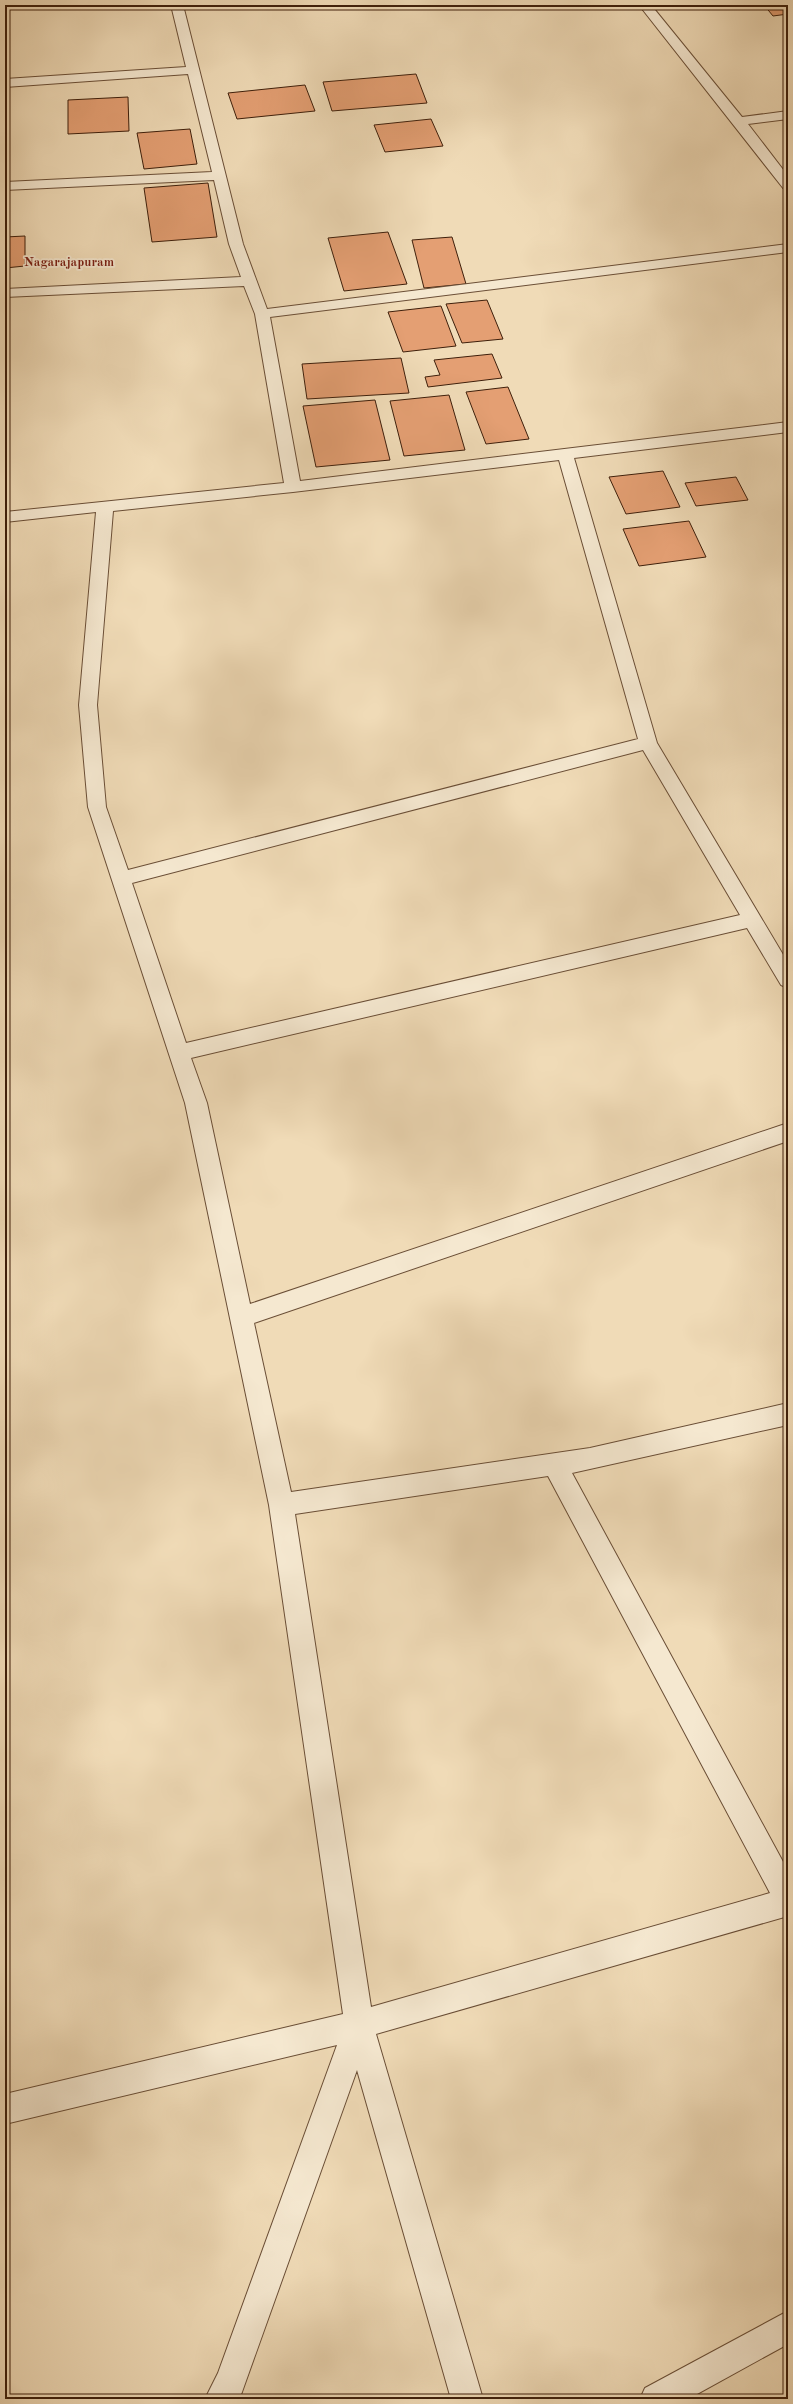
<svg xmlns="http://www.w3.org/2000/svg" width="793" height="2404" viewBox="0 0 793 2404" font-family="'Old Standard TT',serif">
	<rect width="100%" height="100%" fill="#f0dbb7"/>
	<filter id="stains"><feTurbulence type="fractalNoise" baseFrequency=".005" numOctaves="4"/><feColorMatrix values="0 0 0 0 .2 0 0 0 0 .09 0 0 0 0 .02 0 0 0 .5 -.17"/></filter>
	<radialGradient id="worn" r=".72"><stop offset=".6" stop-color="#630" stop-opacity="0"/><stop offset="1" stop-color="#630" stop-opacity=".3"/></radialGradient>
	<!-- building -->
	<g fill="#e49f73" stroke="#3e1f0b">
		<path d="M764,5h24v9l-15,2z"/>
		<path d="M416,74l11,29 -95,8 -9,-29z"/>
		<path d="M305,85l10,26 -78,8 -9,-26z"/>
		<path d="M128,97l1,34 -61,3v-34z"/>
		<path d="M431,119l12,27 -58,6 -11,-27z"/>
		<path d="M190,129l7,35 -53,5 -7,-36z"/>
		<path d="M208,183l9,54 -65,5 -8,-54z"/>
		<path d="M388,232l19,52 -63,7 -16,-53z"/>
		<path d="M25,236v30l-20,2v-31z"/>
		<path d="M452,237l14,47 -42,4 -12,-48z"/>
		<path d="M487,300l16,39 -41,4 -16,-39z"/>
		<path d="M441,306l15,40 -53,6 -15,-40z"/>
		<path d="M492,354l10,24 -74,9 -3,-10 15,-2 -6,-15z"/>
		<path d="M401,358l8,35 -102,6 -5,-35z"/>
		<path d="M508,387l21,52 -43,5 -20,-52z"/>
		<path d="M449,395l16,55 -61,6 -14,-55z"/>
		<path d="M375,400l15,60 -74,7 -13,-61z"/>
		<path d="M663,471l17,36 -54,7 -17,-37z"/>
		<path d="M736,477l12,23 -52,6 -11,-23z"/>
		<path d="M689,521l17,36 -67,9 -16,-37z"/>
	</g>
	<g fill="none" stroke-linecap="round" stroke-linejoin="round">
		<!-- minor casing -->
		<g stroke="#6a4e36" stroke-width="2">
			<g id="minor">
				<path d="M171,5h12l60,239 24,65 521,-65v8l-518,65 30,164 488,-59v10l-214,26 83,285 131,220v25l-7,-3 -34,-57 -556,130 16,45 43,201 538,-181v18l-534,182 37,169 299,-44 198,-45v22l-216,48 216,398v45l-412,118 107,365h-32l-94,-329 -115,322 -3,7h-34l13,-26 119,-328 -332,79v-30l338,-80 -74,-509 -84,-402 -97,-296 -9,-102 17,-193 -91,10v-10l279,-29 -29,-169 -11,-28 -239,11v-8l236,-12 -12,-33 -15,-64 -209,10v-8l207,-10 -24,-98 -183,13v-8l181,-12zM559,460l79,279 -510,131 -22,-63 -9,-102 16,-194 180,-19zM643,750l97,165 -554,128 -54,-160zM548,1476l222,417 -399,114 -76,-493z"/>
				<path d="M639,5h12l91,112 46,-6v8l-40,5 40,52v13l-5,-1z"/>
				<path d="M788,2311v33l-100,55h-48l5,-11z"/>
			</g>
		</g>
		<!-- minor -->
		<use href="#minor" fill="#f5e8d0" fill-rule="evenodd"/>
	</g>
	<g text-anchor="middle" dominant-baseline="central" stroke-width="3.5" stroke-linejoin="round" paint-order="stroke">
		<!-- far-district labels -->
		<g font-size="13" font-weight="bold" fill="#7a1f14" stroke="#f5e8d0">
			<text x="69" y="262">Nagarajapuram</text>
		</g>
	</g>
	<!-- margin -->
	<rect width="793" height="2404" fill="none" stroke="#f0dbb7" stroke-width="20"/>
	<rect x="6" y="6" width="781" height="2392" fill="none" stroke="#3e1f0b" stroke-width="2"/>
	<rect x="10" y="10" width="773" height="2384" fill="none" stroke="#3e1f0b"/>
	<rect width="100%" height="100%" filter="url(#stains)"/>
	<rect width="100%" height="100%" fill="url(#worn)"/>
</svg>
